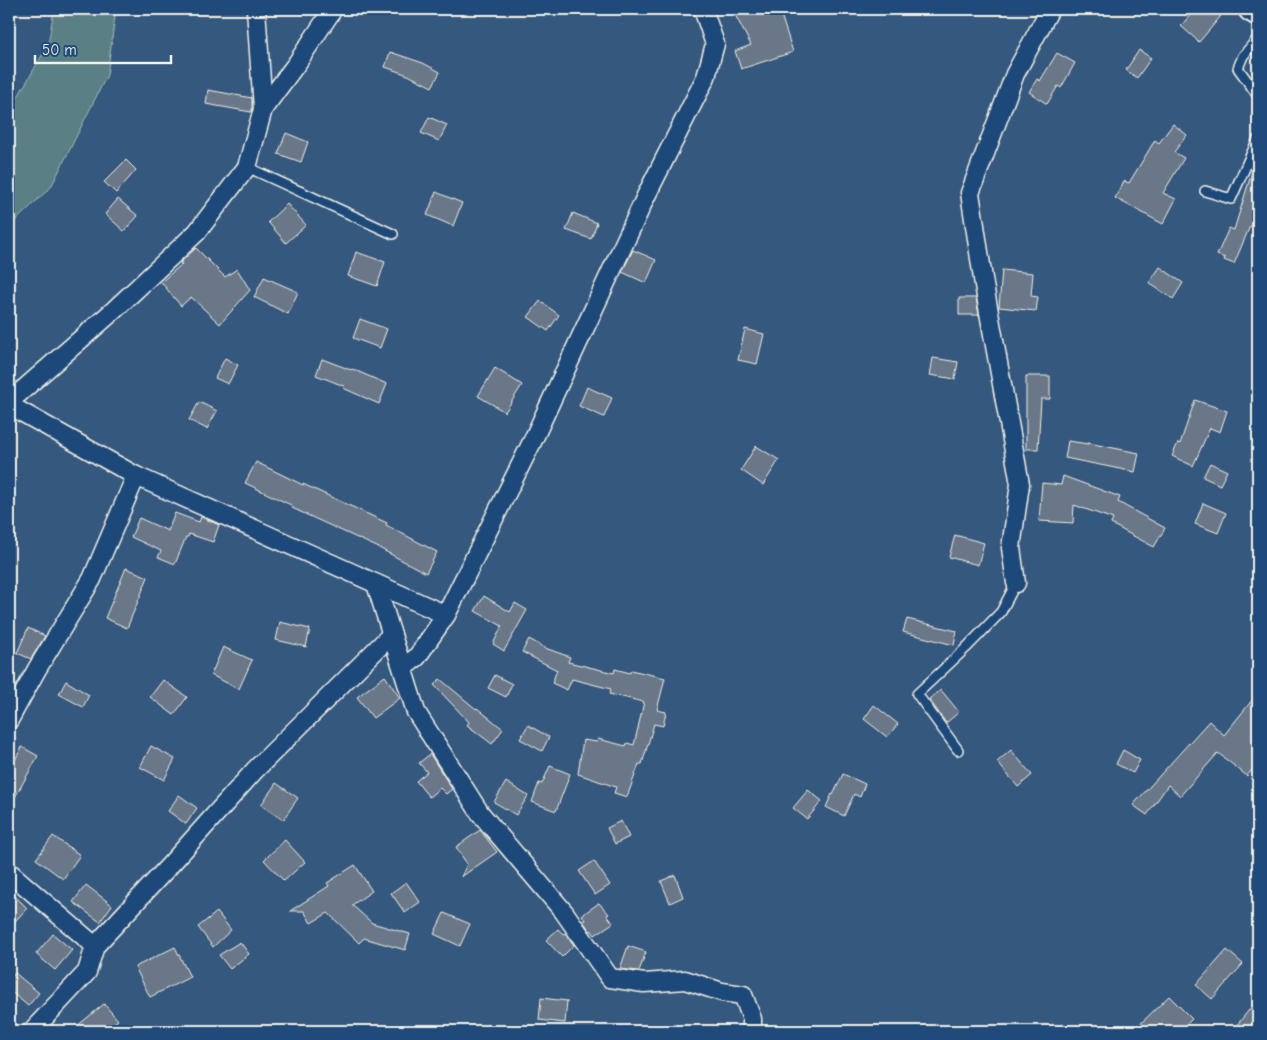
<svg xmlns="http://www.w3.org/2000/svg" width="1267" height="1040" viewBox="0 0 1267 1040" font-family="'Comic Neue',sans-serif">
	<rect width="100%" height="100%" fill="#35587e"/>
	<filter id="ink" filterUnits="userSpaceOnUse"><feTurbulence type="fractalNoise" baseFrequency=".02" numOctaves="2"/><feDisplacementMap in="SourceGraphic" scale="10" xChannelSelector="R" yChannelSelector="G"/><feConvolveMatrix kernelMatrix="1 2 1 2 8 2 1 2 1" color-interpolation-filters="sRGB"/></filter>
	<g filter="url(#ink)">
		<!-- green -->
		<path fill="#5a7f84" stroke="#a7b8b6" d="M54,9h62l-9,66 -56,112 -42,40v-118l3,-2 36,-62z"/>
		<!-- building -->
		<g fill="#697788" stroke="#f4f1e8">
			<path d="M732,9h46l4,9 11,34 -52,17 -6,-18 16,-6z"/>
			<path d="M1195,9h17l9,7 -22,26 -18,-16z"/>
			<path d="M1139,50l12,8 -14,20 -11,-8z"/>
			<path d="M390,52l33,11 17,9 -8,15 -24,-12 -23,-8z"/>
			<path d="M1057,53l18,10 -14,25 -3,-2 -11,18 -18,-12 8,-13 3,2z"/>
			<path d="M208,90l44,8v10l-1,4 -45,-8z"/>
			<path d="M429,117l18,8 -8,16 -18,-8z"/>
			<path d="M1173,124l14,11 -13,17 10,6 -21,35 13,6 -13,25 -48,-26 9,-17 5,2 26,-43 4,3z"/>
			<path d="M286,133l22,9 -7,20 -23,-8z"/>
			<path d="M126,160l10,10 -20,23 -12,-11z"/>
			<path d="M1255,162h3v67l-8,-3 -16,38 -10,-4 1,-2 -8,-3 12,-27 5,2z"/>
			<path d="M436,192l26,11 -9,23 -26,-11z"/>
			<path d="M118,199l20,17 -14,15 -19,-17z"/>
			<path d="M287,204l19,21 -20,18 -18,-21z"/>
			<path d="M573,213l24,10 -6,16 -25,-9z"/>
			<path d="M196,248l29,29 12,-8 13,21 -30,34 -29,-27 -10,9 -20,-24 21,-18 -2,-1z"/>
			<path d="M633,250l23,10 -10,23 -24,-11z"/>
			<path d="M356,252l29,10 -8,24 -29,-10z"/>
			<path d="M1160,267l23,16 -10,16 -24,-16z"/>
			<path d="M1002,270l31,3 -2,23 7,1 -2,14 -37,-4z"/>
			<path d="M264,277l34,15 -10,22 -34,-17z"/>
			<path d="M959,298h17l3,17h-20z"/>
			<path d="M540,301l19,14 -11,16 -20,-14z"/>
			<path d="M360,319l27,10 -7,19 -27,-10z"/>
			<path d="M745,329l19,5 -7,30 -19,-4z"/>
			<path d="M225,358l13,7 -10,19 -13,-6z"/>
			<path d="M933,358l25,4 -3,17 -25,-4z"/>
			<path d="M322,359l29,11 1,-1 35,15 -8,20 -36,-16 1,-2 -28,-11z"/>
			<path d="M495,368l27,17 -17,27 -27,-16z"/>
			<path d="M1026,376h24v23h-9l-3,50h-12z"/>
			<path d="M587,387l25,11 -8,19 -25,-11z"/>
			<path d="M1195,400l32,11 -7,21 -10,-4 -17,38 -21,-10 6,-13 2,1z"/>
			<path d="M199,402l18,9 -10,18 -18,-9z"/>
			<path d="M1068,441l20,3v-1l51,10 -4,19 -70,-14z"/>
			<path d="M756,446l23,14 -16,25 -22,-15z"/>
			<path d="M256,462l47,23v-1l84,39 -1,2 51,27 -11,21 -47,-25 -87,-40 1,-2 -48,-23z"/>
			<path d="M1210,463l17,8 -7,14 -17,-8z"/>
			<path d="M1063,476l57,21 -2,5 47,26 -11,19 -43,-23 2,-5 -39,-14 -1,18 -34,-2 3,-38 19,2z"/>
			<path d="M1203,503l23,10 -8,20 -23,-9z"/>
			<path d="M175,513l24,9 2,-5 18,8 -6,17 -24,-8 -1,3h-2l-11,27 -17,-7 3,-6 -30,-14 8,-19 29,13z"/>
			<path d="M955,535l29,8 -6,22 -29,-8z"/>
			<path d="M126,568l22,9 -21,51 -22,-10z"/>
			<path d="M484,596l26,16 5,-9 12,7 -23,41 -11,-7 9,-18 -27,-15z"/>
			<path d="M907,619l50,12 -3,14 -51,-13z"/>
			<path d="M280,622l30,7 -4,18 -30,-7z"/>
			<path d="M28,628l17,8 -14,23 -14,-6z"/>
			<path d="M529,639l16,9 25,9 -2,5 46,11 1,-4 15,4 1,-3 34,8 -8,32 9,2 -3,14 -9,-2 -12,40h-3l-12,33 -13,-4 2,-6 -38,-13 5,-34 14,2 1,-3 28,7 1,-3 7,2 10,-43 -35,-8 2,-5 -39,-10 -5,11 -15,-7 5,-13 -35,-18z"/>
			<path d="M223,647l29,13 -13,29 -28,-14z"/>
			<path d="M495,675l17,9 -6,13 -18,-9z"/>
			<path d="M385,676l15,22 -27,20 -16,-21z"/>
			<path d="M440,679l36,30 1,-1 26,21 -11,15 -25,-19 2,-3 -35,-37z"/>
			<path d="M163,680l24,17 -13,18 -24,-18z"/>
			<path d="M66,681l23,14 -6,12 -24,-13z"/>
			<path d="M941,690l18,22 -13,11 -17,-24z"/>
			<path d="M1258,693v69l-11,14 -29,-23 -38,43 -12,-11 -21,30 -14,-10 76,-84 15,14z"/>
			<path d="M874,705l24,19 -11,13 -23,-18z"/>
			<path d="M528,725l21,12 -7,14 -22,-12z"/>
			<path d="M151,746l24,13 -11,21 -24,-13z"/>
			<path d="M22,747l16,9 -29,52v-37z"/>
			<path d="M1011,750l21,25 -14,12 -21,-25z"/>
			<path d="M1123,750l17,10 -7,13 -17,-9z"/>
			<path d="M430,754l22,35 -6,5 -6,-6 -11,9 -13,-16 11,-9 -8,-9z"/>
			<path d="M550,766l20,8 -14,37 -24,-9 7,-19 3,1z"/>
			<path d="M843,774l22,10 -5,13 -6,-3 -10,22 -18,-9 6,-13 1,1z"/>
			<path d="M506,782l22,14 -12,19 -22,-13z"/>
			<path d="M276,783l22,15 -15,22 -22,-15z"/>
			<path d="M808,790l14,11 -15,18 -14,-11z"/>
			<path d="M179,795l18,13 -11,16 -18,-13z"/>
			<path d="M621,821l8,16 -14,7 -8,-16z"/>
			<path d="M480,830l17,22 -36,25 6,-13 -11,-17z"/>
			<path d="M53,836l27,19 -17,24 -27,-20z"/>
			<path d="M285,840l20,22 -21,19 -20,-21z"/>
			<path d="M594,861l16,24 -15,10 -16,-24z"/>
			<path d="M355,865l17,26 -20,14 20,18 38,11 -5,16 -41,-12 -5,5 -31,-30 -17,10 -7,-12h-14l39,-25 -2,-3z"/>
			<path d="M675,875l8,22 -13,6 -9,-22z"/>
			<path d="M406,882l14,20 -15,11 -14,-20z"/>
			<path d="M86,885l26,20 -12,17 -27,-20z"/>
			<path d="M9,890l18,18 -18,20z"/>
			<path d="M599,903l10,11 -2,1 6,8 -18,12 -4,-5 -1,1 -7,-10 2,-1 -3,-5z"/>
			<path d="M217,912l14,18 -18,17 -15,-20z"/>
			<path d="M444,913l26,11 -10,22 -26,-12z"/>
			<path d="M558,929l5,5 2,-1 9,12 -12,12 -16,-17z"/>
			<path d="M53,934l19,16 -17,20 -19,-16z"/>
			<path d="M240,942l9,12 -19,15 -11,-14z"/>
			<path d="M628,946l18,6 -7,19 -19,-2z"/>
			<path d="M175,947l15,30 -40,20 -15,-30z"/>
			<path d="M1227,950l16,14 -31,35 -16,-14z"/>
			<path d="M15,973l24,20 -11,13 -19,-16v-10z"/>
			<path d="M1169,996l23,23 -12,12h-47z"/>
			<path d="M541,998l26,3 -2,22 -26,-3z"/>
			<path d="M1258,999v32h-26z"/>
			<path d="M104,1004l14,16 -14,11h-33z"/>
		</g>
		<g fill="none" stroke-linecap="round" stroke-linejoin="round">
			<!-- lane casing -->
			<g stroke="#f4f1e8" stroke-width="12">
				<g id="lane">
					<path d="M1258,38l-15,18 -5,12 20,28"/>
					<path d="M247,167l146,67"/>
					<path d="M1205,191l26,8 27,-60"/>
					<path d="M958,750l-41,-56 49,-46 35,-36 15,-29"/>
				</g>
			</g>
			<!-- street casing -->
			<g stroke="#f4f1e8" stroke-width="21">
				<g id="street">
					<path d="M263,109l34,-46 36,-54"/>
					<path d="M9,402l104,-91 84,-79 50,-65 16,-58 -7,-100"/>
					<path d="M9,405l127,71 -44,103 -55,90 -28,51"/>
					<path d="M136,476l310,139 87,-175 114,-246 59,-117 9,-33 -12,-35"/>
					<path d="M1016,583l-5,-35 9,-64 -36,-199 -14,-92 45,-119 35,-65"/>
					<path d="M376,584l40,128 64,101 84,99 46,66 34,5 41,-3 37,12 21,3 9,24v12"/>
					<path d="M403,668l14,-11 29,-42"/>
					<path d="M9,872l86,74"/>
					<path d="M32,1031l55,-59 8,-26 75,-81 85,-95 137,-136"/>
				</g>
			</g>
			<!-- secondary casing -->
			<g stroke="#f4f1e8" stroke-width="28">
				<path id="secondary" d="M1251,9l7,4"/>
			</g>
			<!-- lane -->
			<use href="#lane" stroke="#1f4a7a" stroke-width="9"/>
			<!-- street -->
			<use href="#street" stroke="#1f4a7a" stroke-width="18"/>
			<!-- secondary -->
			<use href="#secondary" stroke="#1f4a7a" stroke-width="24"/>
		</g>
	</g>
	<!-- margin -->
	<rect width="1267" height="1040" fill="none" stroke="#1f4a7a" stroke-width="30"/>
	<rect x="15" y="15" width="1237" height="1010" fill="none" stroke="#f4f1e8" stroke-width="2" filter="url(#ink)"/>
	<!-- scale -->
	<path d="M35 55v8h136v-8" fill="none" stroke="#f4f1e8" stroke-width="2.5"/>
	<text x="42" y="55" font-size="15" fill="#f4f1e8" stroke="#1f4a7a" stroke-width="4" paint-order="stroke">50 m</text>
</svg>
